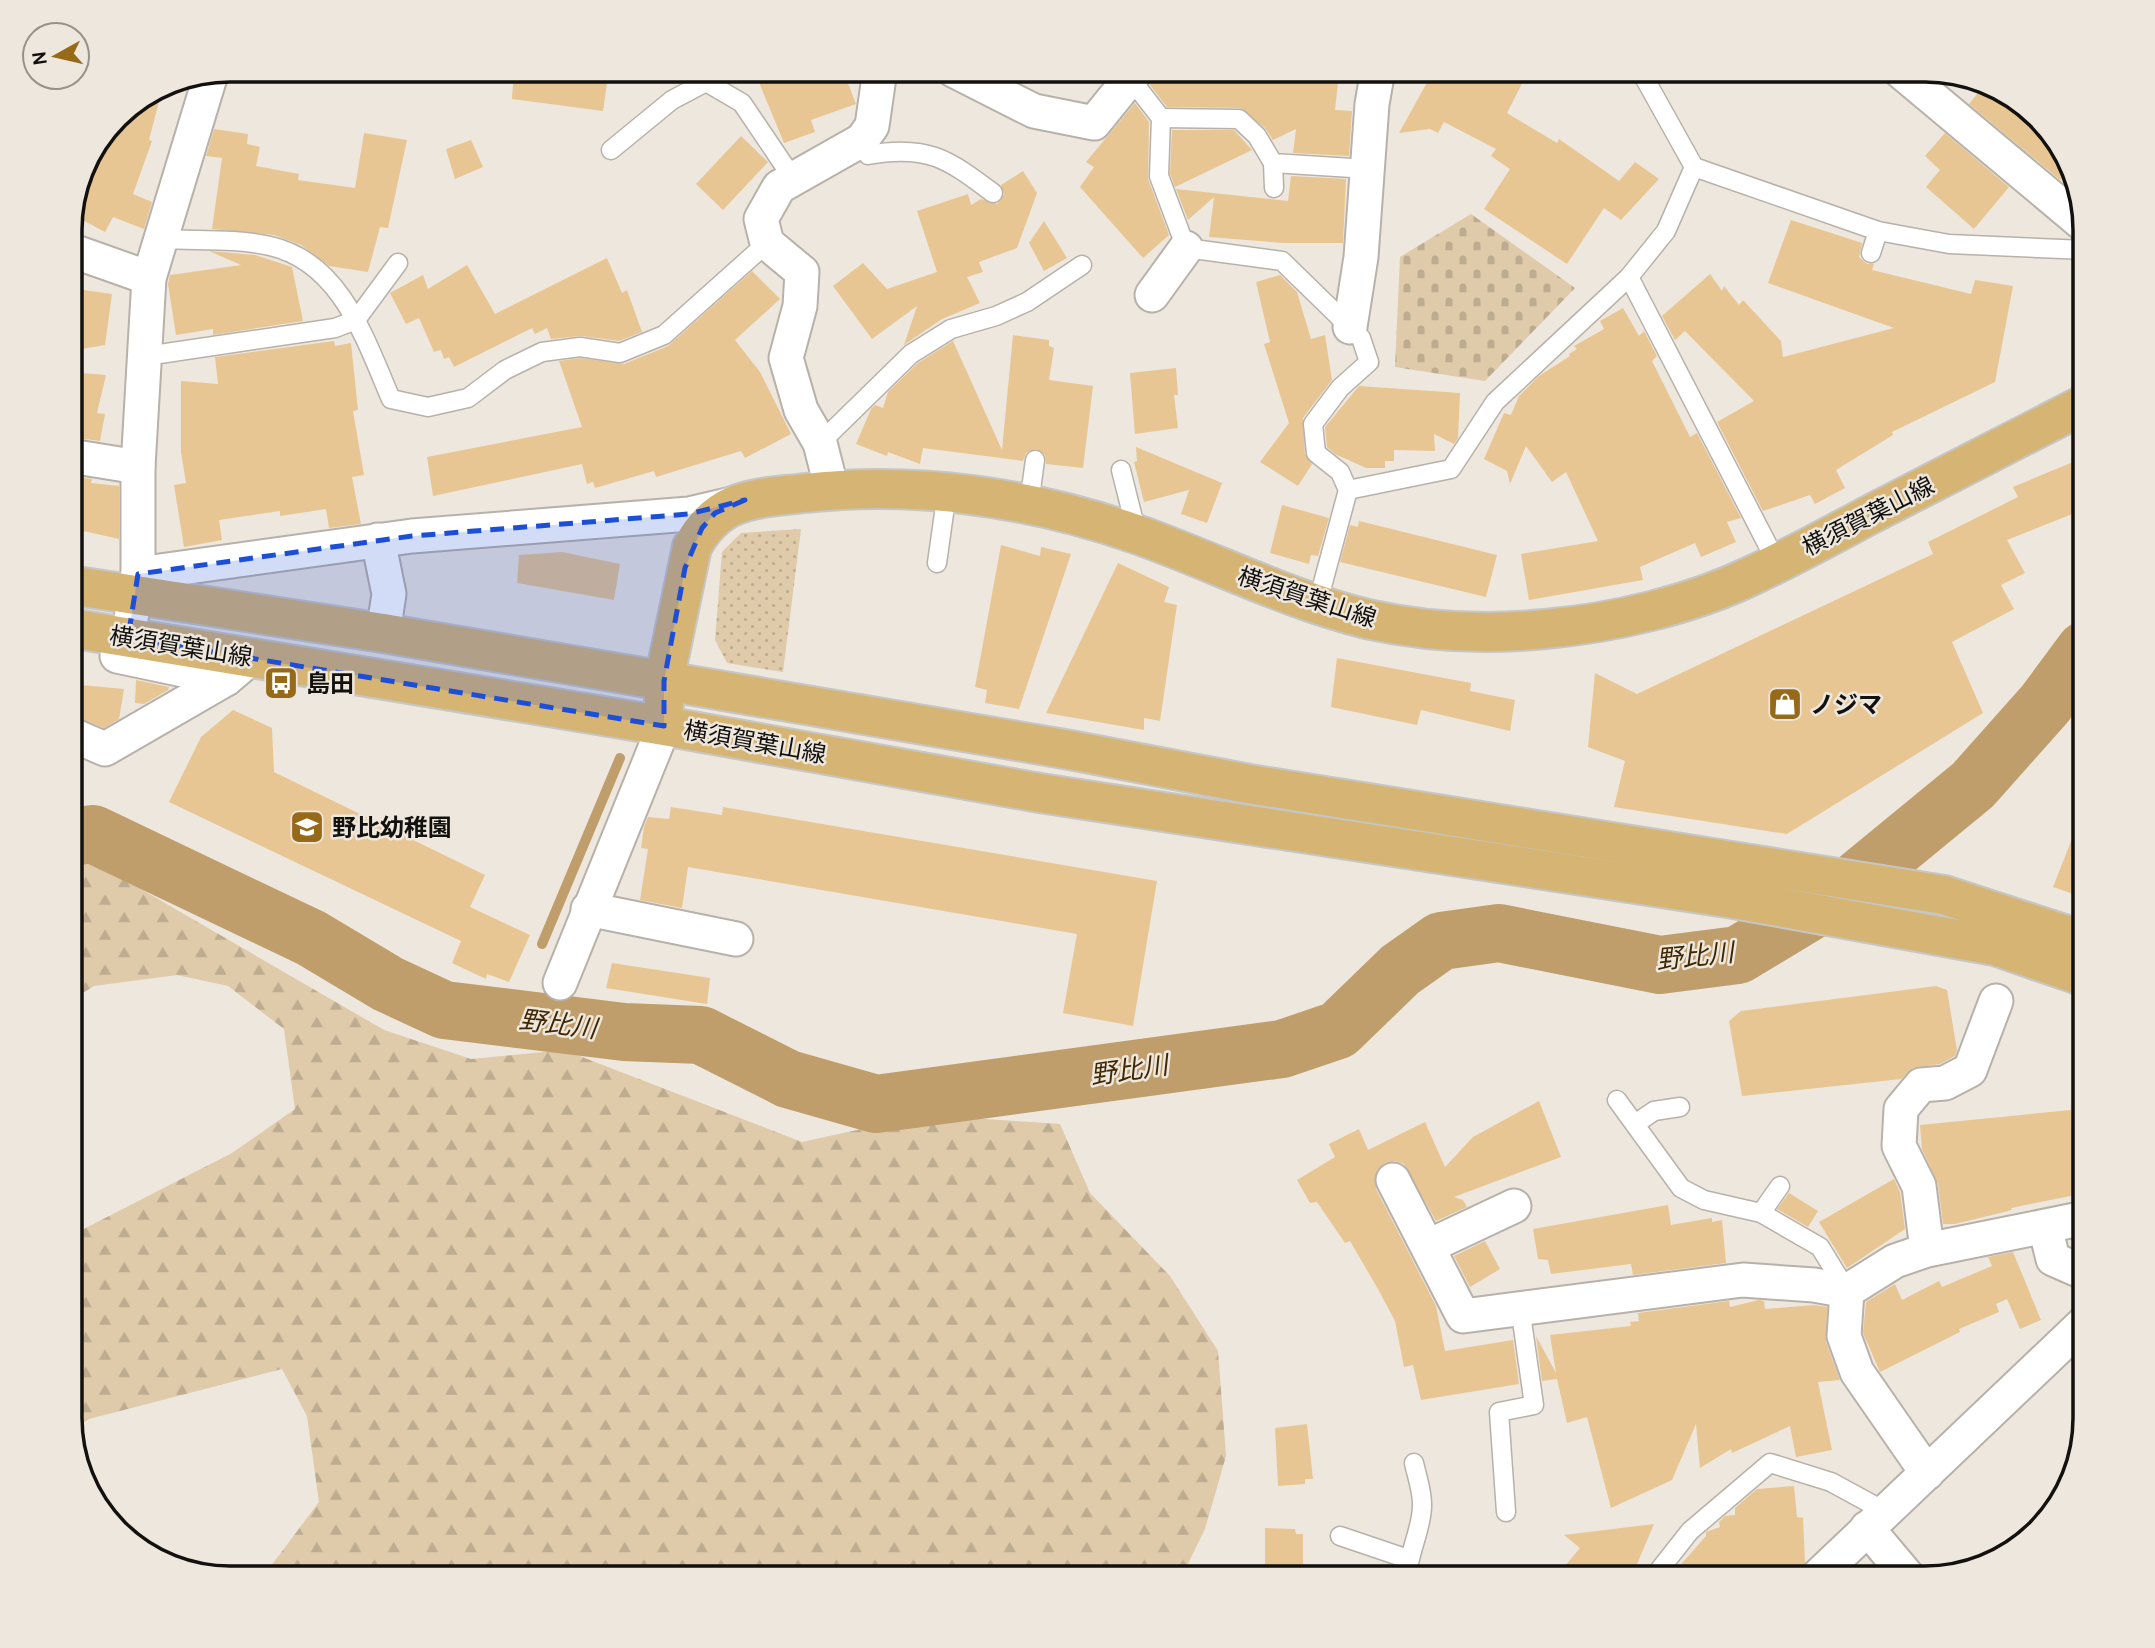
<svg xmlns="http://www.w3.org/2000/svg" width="2155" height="1648" viewBox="0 0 2155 1648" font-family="Cabin,'Noto Sans JP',sans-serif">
	<defs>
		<pattern id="grass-dots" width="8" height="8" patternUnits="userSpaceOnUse" patternTransform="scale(1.75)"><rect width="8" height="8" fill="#dfcaaa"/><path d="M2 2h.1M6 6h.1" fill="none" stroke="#beac91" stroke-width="1.8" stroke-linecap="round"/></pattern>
		<pattern id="forest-firs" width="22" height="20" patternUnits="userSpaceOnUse" patternTransform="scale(1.75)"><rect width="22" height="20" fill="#dfcaaa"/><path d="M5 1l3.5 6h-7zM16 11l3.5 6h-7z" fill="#beac91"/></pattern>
		<pattern id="cemetery-stones" width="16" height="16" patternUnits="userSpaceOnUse" patternTransform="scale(1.75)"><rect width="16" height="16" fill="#dfcaaa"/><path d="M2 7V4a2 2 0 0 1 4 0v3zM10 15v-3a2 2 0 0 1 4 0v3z" fill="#beac91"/></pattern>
	</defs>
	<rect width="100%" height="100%" fill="#ede7de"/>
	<!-- grass -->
	<path fill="url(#grass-dots)" d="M801,529l-18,143 -56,-9 -12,-23 7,-88 19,-19z"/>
	<!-- forest -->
	<path fill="url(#forest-firs)" d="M70,848l314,182 87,29 93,-9 238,92 124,-27 134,9 30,69 80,83 48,75 8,105 -21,73 -24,49h-919l57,-76 -12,-86 -25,-47 -193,50 -18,12 -1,-195 162,-83 63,-44 -11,-80 -56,-43 -51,-11 -83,11 -24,15z"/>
	<!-- cemetery -->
	<path fill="url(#cemetery-stones)" d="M1471,214l104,74 -90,93 -90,-14 5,-110z"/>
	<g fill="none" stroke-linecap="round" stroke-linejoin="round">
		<!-- stream -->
		<path stroke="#bf9e6b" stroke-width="10" d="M542,944l78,-186"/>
		<!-- river -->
		<path stroke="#bf9e6b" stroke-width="58" d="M70,837l23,-3 218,104 77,46 56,26 180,22 77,3 87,44 88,25 406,-55 56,-19 62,-60 41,-29 58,-8 161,32 78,-10 106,-64 129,-106 72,-81 40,-54"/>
	</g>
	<!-- building -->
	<g fill="#e8c693">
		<path d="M514,70h95l-6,41 -91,-12z"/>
		<path d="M787,70h56l13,34 -45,16 4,12 -31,11 -26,-63z"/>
		<path d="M1161,70h173v12h4l-3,28 17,1 -3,45 -56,-3 3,-24 -23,11 -8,-12 -25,-20 -73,-1 -17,-22z"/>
		<path d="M1434,70l20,10 4,-10h71l-22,43 50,30 2,-4 60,42 16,-19 24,17 -38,41 -17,-12 -37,56 -83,-55 26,-40 -19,-13 5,-7 -52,-27 -6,11 -8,-4 -31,4z"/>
		<path d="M163,86l-14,54 3,1 -19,53 19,8 -8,27 -31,-12 -8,15 -28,-15 10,-20 -9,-6 12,-24 6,4 18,-48 10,-13z"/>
		<path d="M1981,89l41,14 47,57 1,6 -10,14 -91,-76z"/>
		<path d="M1135,103l14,19 -1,57 21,56 -26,23 -63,-71 14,-20 -8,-5z"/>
		<path d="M214,129l34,5 -1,10 13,3 -4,19 43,8 -1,6 57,8 9,-55 43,7 -19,88 -8,-1 -12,45 -39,-6 -28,-21 -27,-10 -62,-6 10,-71 -16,-2z"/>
		<path d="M1172,130h62l18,20 -77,37 -5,-13z"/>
		<path d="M1945,133l64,54 -35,42 -48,-42 14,-17 -15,-14z"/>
		<path d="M741,136l27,26 -45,48 -27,-26z"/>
		<path d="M471,140l12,27 -28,12 -9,-30z"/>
		<path d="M1023,171l14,22 -20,55 -38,14 4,10 -16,5 13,26 -38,16 -38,26 13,-39 -45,33 -39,-53 30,-23 24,26 50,-17 -20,-61 51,-17 3,11 10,-6 16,5 7,-9 -3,-10z"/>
		<path d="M1291,176l55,3 -3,64h-60l-74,-6 5,-40 -26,23 -12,-31 112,12z"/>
		<path d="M1791,220l71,23 -3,14 8,7h7l-2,6 99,24 4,-14 38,6 -18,96 -103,50 1,3 -57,35 9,18 -30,16 -5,-9 -47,16 -46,-89 37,-21 -69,-70 -10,9 -13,-24 48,-42 12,17 2,-5 15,19 4,-5 38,41 2,16 111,-29 -126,-45z"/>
		<path d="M1044,221l23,37 -23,13 -15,-28z"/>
		<path d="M209,251l46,4 37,12 11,54 -90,14v-6l-37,6 -8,-51 2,-9 71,-10z"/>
		<path d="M607,258l15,35 5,-3 15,42 -23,9 -38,-5 -30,3 -4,-11 -12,6 -3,-6 -78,39 -5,-10 -5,2 -3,-9 -7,2 -15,-34 -13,6 -16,-31 33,-18 5,14 39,-24 28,49z"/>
		<path d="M752,271l28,28 -45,41 25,32 31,62 -46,24 -4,-7 -85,26 -2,-6 -59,17 -2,-6 -6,2 -5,-20 -149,32 -6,-39 155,-30 -23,-66 21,-3 44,6 44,-18z"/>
		<path d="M1280,275l17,17 14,47 14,-4 7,45 -29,38 2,36 7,10 -14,22 -38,-24 29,-39 -25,-79 6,-2 -14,-60z"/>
		<path d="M70,288l42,6 -7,51 -35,6z"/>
		<path d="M1623,308l16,28 5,-5 13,25 -5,5 38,76 7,-4 44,85 -14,4 9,20 -35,15 -6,-14 -55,24 3,13 -114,20 -8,-46 77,-13 -32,-69 -14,10 -26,-36 -16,38 -3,-13 -23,-12 20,-46 7,2 8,-19 20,-20 31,-20 -1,-2 8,-5 -3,-3 30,-17 -4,-8z"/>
		<path d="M1013,335l36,5v6l5,2 -5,32 44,6 -10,82 -37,-4 -1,-9 -9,-6 -10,4 -3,8 -100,-13 -3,16 -32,-12 -1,4 -31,-12 15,-35 4,-4 8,3 5,-16 30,-29 35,-22 49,109z"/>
		<path d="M334,341l1,5 16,-3 7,67 -5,1 11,64 -12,2 9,47 -32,4 -3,-19 -46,7v-5l-61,9 3,20 -38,7 -10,-62 12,-2 -5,-31v-71l37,3 -3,-27z"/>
		<path d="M1176,368l2,27h-4l4,33 -43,6 -5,-61z"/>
		<path d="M70,372l36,3 -9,38 8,1 -5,27 -30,-4z"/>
		<path d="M1359,386l101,7 -2,45 -4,6 -20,-10 1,17 -41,-1v11h-9v7h-19l-31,-14 -8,-7 -2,-20z"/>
		<path d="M1136,447l86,36 -15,40 -26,-9 8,-24 -45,12 -10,-40 3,-1z"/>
		<path d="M2085,457v52l-78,31 18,33 -24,12 13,24 -62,33 31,71 -196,121 -173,-27 11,-46 -37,-14 7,-74 42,21 296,-140 -5,-12 90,-45 -5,-10z"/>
		<path d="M70,476l22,3 -1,4 28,3v53l-49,-11z"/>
		<path d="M1282,505l47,13 -11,38 -7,-1 -2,9 -39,-11z"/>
		<path d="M1359,521l138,34 -11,42 -146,-35 10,-37 8,2z"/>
		<path d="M1001,545l39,11 1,-9 30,7 -52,155 -34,-6 2,-13 -12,-3z"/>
		<path d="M562,552l58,12 -6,36 -97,-17 2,-28z"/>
		<path d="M1118,563l51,24 -5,15 13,3 -17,116 -16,-3v12l-98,-17z"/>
		<path d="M1337,658l134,25 -1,8 45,9 -5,31 -89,-21 -4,15 -86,-18z"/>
		<path d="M136,680l33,7 -1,3 -24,14 -9,-1z"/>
		<path d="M70,684l54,5 -5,30 -15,9 -34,-13z"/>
		<path d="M233,710l39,18 2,44 211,103 -15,32 60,28 -21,47 -22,-8 -1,5 -34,-16 9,-22 -292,-139 32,-65z"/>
		<path d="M671,807l51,8 1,-8 434,74 -24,145 -70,-13 14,-79 -389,-67 -6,41 -42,-8 8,-51 -7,-1 3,-21 4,-10 21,2z"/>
		<path d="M2083,811h2v87l-32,-11z"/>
		<path d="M612,963l98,15 -3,26 -101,-16z"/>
		<path d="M1936,986l11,4 10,60 -2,6 -15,8 -27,4 -12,11 -159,17 -13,-75 12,-10z"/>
		<path d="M1539,1101l22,56 -107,40 9,3 4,7 -31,14 -32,-57 -9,-3 -10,2 -8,7 -1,19 60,117 9,45 68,-11 6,44 -98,16 -8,-35 -9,2 -9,-46 -17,-32 -28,-48 -5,2 -28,-41 -7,1 -13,-23 38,-23 -6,-13 30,-15 9,21 57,-28 20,45 28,-30z"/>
		<path d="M2071,1110l3,48 11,-9v44l-74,15 1,2 -57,14h-12l-5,-40 -16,-35 -2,-24z"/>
		<path d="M1894,1179l6,13 5,37 -58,39 -28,-46z"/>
		<path d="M1789,1193l29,18 -10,16 -31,-18z"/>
		<path d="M1668,1205l3,20 41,-7v4l10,-2 4,43 -93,12 -2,-11 -80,10 -3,-14 -10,-1 -5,-30z"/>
		<path d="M1485,1241l15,28 -30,18 -16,-31z"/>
		<path d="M2013,1252l28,68 -21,9 -13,-30 -11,5 3,8 -40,17 1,3 -80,40 -17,-39 3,-31 29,-18 7,16 37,-19 3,6 50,-21 -4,-9z"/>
		<path d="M1759,1300l5,1 1,8 49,-4 13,2 -1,35 14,38 -22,2 14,68 -36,7 -6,-31 -58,27 -1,-4 -31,19 -4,-44 -24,56 -61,28 -24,-91 -20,6 -10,-44 -15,2 -6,-45 20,37 -6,-38 81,-9 -1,-4 9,-1 -1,-8 91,-12 1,6z"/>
		<path d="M1307,1424l6,55h-8v5l-27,2 -3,-58z"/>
		<path d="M1794,1486l3,31 6,1 2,44 -8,16h-128l37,-42v-4l14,-5 -1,-5 6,-6 10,-1v-7l22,-19z"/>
		<path d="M1654,1524l-23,54h-76l25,-30 -16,-13z"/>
		<path d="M1265,1528l30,1 1,5h7v40l-38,-1z"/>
	</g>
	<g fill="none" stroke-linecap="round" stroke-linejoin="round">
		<!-- service casing -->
		<g stroke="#b7b1a9" stroke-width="21">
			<g id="service">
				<path d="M1640,70l54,97 184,64 71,13 136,6"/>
				<path d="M1130,78l31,40 -2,58 27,72 96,13 79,77 8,24 -29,26 -27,36 3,29 24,19 8,18"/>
				<path d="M1161,118l78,1 18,17 16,27 95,6"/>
				<path d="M862,140l6,15c59,-11 80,4 125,38"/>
				<path d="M611,150l61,-50 34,-18 36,21 52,77"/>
				<path d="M1273,163l1,25"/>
				<path d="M162,239c35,2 74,-1 108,7 71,16 95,93 121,153l37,8 40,-9 37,-28 37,-18 38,-5 40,6 44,-18 103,-92"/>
				<path d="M1871,253l7,-22"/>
				<path d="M1629,277l148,286"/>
				<path d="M146,356l189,-28 21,-8 42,-57"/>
				<path d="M820,443l91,-89 40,-25 45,-13 31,-14 55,-37"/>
				<path d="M1121,470l16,64"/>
				<path d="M1029,504l6,-44"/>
				<path d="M937,563l10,-71"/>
				<path d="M1317,605l31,-115 103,-21 44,-67 134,-125 37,-46 28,-64"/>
				<path d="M1617,1100l64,88 23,12 57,13 59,34 27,44"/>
				<path d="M1635,1124l19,-13 26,-4"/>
				<path d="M1761,1213l19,-27"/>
				<path d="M1506,1512l-7,-100 35,-7 -14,-98"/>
				<path d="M1340,1536l68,23"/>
				<path d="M1407,1578c1,-25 14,-46 15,-71 1,-14 -5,-30 -8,-44"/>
				<path d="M1653,1578l37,-47 80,-68 61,19 55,30"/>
			</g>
		</g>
		<!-- minor casing -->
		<g stroke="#b7b1a9" stroke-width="37">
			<g id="minor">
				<path d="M953,70l81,41 60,12 43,-53"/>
				<path d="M1899,70l184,154"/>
				<path d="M70,250l79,28"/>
				<path d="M1152,295l34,-47"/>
				<path d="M1350,327l11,-70 11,-153 6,-34"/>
				<path d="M70,456l68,11"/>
				<path d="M832,490l-12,-47 -19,-33 -15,-52 14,-52 2,-34 -35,-29 -6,-24 18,-32 83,-47 10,-14 8,-56"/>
				<path d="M378,540l11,54 -6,39"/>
				<path d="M138,574l274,-38 277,-22 47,-11"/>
				<path d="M128,638l10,-64v-107l11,-189 62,-204"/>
				<path d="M117,656l109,23"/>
				<path d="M70,734l35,15 121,-70 25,-21"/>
				<path d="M588,909l148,30"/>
				<path d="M560,983l104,-257"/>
				<path d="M1393,1180l70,136 280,-36 71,5 33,6"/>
				<path d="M2045,1227l8,32 32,14"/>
				<path d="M1429,1246l85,-40"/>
				<path d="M1927,1250l-8,-64 -20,-40 2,-37 20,-24 24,-2 25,-13 26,-69"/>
				<path d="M1927,1473l-70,-101 -13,-36 3,-45 48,-30 32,-11 158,-32"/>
				<path d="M1867,1528l42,50"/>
				<path d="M1816,1578l269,-256"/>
			</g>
		</g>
		<!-- primary casing -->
		<g stroke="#c6c6c5" stroke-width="42">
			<g id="primary">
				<path d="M70,585l313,48 687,117 179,34 695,111 141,46"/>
				<path d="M70,628l594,98 376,67 694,106 261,47 90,31"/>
				<path d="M664,705v-24l28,-134c27,-50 62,-48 113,-54 111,-12 225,4 331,41 77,27 150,65 231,85 58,13 118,16 178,10 68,-6 146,-24 208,-54 43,-20 84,-43 126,-65 69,-35 137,-71 206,-106"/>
			</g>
		</g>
		<!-- service -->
		<use href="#service" stroke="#fff" stroke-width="18"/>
		<!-- minor -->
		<use href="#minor" stroke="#fff" stroke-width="33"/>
		<!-- primary -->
		<use href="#primary" stroke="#d6b574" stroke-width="38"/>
	</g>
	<!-- marked area -->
	<path fill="#1d4ed8" fill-opacity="0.2" stroke="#1d4ed8" stroke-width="5" stroke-dasharray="14 9" stroke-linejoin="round" d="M745,500l-30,13 -13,15 -17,40 -21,113v45l-536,-88 10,-64 274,-38 277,-22z"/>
	<!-- icons -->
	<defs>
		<g id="bus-square" transform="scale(1.75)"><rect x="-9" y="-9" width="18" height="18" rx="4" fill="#966a18" stroke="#ede7de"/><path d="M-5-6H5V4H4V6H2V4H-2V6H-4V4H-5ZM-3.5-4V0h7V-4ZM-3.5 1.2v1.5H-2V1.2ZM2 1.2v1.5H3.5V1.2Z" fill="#fff"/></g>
		<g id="shop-square" transform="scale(1.75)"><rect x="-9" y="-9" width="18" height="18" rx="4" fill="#966a18" stroke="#ede7de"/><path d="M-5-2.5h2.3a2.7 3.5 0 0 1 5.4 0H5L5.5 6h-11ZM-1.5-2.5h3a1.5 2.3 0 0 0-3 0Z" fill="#fff"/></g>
		<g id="school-square" transform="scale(1.75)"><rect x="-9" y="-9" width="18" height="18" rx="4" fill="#966a18" stroke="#ede7de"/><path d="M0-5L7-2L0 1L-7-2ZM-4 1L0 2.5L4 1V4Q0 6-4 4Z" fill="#fff"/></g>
	</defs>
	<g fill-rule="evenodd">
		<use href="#bus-square" x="281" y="683"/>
		<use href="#shop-square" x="1785" y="704"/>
		<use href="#school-square" x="307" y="827"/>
	</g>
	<g text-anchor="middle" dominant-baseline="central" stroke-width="5" stroke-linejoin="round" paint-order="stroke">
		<!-- street labels -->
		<g font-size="24" fill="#12110e" stroke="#ede7de">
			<text transform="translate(1868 516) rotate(-27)">横須賀葉山線</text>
			<text transform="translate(1307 597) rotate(18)">横須賀葉山線</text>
			<text transform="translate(181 646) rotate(9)">横須賀葉山線</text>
			<text transform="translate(755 742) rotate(10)">横須賀葉山線</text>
		</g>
		<!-- poi labels -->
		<g font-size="24" font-weight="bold" fill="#12110e" stroke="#ede7de" text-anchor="start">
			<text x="306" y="683">島田</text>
			<text x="1810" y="704">ノジマ</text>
			<text x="332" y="827">野比幼稚園</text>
		</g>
		<!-- water labels -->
		<g font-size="26" font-style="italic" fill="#3e2700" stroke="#ede7de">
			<text transform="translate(1695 956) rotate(-6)">野比川</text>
			<text transform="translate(558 1024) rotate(7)">野比川</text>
			<text transform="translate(1129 1070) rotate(-8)">野比川</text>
		</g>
	</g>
	<!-- crop -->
	<path d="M0 0H2155V1648H0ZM230 82H1925A148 148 0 0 1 2073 230V1418A148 148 0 0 1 1925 1566H230A148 148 0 0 1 82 1418V230A148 148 0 0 1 230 82Z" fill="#ede7de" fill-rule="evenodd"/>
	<path fill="none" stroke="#12110e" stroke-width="3.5" d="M230 82H1925A148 148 0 0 1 2073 230V1418A148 148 0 0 1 1925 1566H230A148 148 0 0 1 82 1418V230A148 148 0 0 1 230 82Z"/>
	<!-- north arrow -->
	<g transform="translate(56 56) rotate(262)"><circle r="33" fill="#ede7de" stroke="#95918b" stroke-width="2"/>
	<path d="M0-5L12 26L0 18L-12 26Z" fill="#966a18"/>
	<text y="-10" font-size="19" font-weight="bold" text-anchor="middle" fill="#12110e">N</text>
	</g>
</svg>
